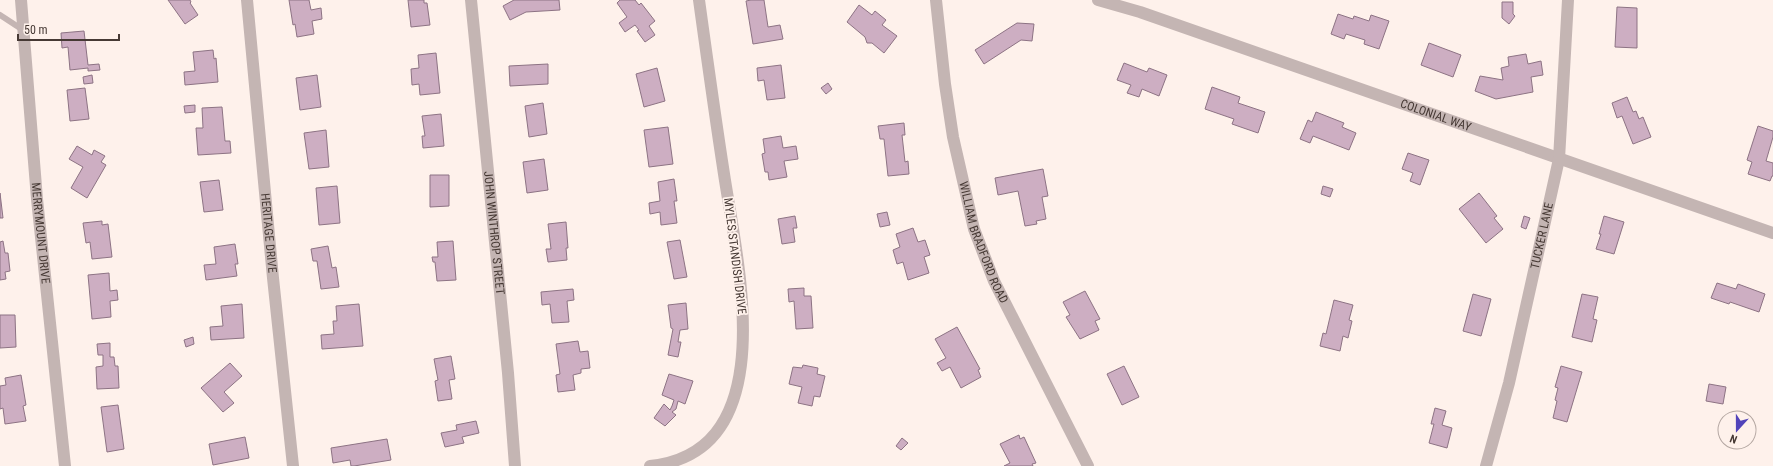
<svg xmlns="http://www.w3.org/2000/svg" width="1773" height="466" viewBox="0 0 1773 466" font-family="'Roboto Condensed',sans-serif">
	<rect width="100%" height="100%" fill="#fef1eb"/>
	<!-- building -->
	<g fill="#cdaec2" stroke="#8d7384">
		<path d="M168,0h22l1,2 -1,1 8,12 -13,9z"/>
		<path d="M289,0h20l2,10 10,-2 1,11 -10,2 2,13 -17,3 -2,-13 -2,1z"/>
		<path d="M408,0h16v3h3l3,22 -19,2z"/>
		<path d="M514,0h45l1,10 -34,2 -16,8 -7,-14z"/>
		<path d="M620,0h15l4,5 2,-2 14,18 -6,5 6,9 -10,7 -8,-11 2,-1 -4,-5 -10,7 -6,-9 8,-6 -10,-14z"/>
		<path d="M751,0h13l4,27 12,-2 3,14 -30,5 -7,-43z"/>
		<path d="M1502,2h11v12l2,2 -6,8 -7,-6z"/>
		<path d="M859,5l13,10 3,-4 11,9 -4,5 15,11 -13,17 -12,-10h-5l-2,-6 -18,-15z"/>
		<path d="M1617,7l20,1v40l-22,-1z"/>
		<path d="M1338,14l15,5 1,-3 15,5 2,-6 18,6 -10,28 -15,-5 1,-4 -19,-6 -2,5 -13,-5z"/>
		<path d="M1017,23l17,1 -2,17 -11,-1 -37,24 -9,-14z"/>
		<path d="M84,31l4,34 11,-1 1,6 -12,1v-3l-18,2 -2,-23 -6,1 -1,-15z"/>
		<path d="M1429,43l32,12 -8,22 -32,-12z"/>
		<path d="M213,50l1,9 2,-1 2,24 -33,3 -1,-13 11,-1 -2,-19z"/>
		<path d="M436,53l4,40 -20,2 -1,-11 -7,1 -1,-16 8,-1 -1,-13z"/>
		<path d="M1526,54l2,10 13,-3 2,14 -12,2 2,15 -37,7 -21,-8 5,-15 23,4 -2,-12 8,-2 -1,-9z"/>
		<path d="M1124,63l23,9 2,-4 18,7 -8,21 -17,-7 -3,8 -12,-4 4,-8 -14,-5z"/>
		<path d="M548,64v20l-38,2 -1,-20z"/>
		<path d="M781,65l4,33 -18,2 -3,-20 -6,1 -1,-13z"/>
		<path d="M657,68l8,33 -21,6 -8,-33z"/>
		<path d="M92,75l1,8 -9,1 -1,-7z"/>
		<path d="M317,75l4,32 -21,3 -4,-32z"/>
		<path d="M828,83l4,6 -6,5 -5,-6z"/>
		<path d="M1212,87l28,10 -2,6 27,9 -7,21 -26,-9 2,-5 -29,-10z"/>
		<path d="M85,88l4,31 -19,2 -3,-31z"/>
		<path d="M1627,97l6,15 3,-1 3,8 4,-2 8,20 -18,7 -11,-28 -5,2 -5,-15z"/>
		<path d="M543,103l4,31 -18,3 -4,-31z"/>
		<path d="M195,105v7l-10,1 -1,-7z"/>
		<path d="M222,107l3,34h5l1,12 -33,2 -2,-27h7l-1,-20z"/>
		<path d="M1316,112l28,11 -2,4 14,6 -7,17 -36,-14 -3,7 -10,-4 8,-19 4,2z"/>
		<path d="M441,114l3,32 -21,2 -1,-12h3l-3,-20z"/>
		<path d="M904,123l1,12h-3l3,27 3,-1 1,13 -21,2 -4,-37h-4l-2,-13z"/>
		<path d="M1758,126l15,5v6l-7,24 7,2v13h-1l-2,5 -22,-7 4,-12 -5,-2z"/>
		<path d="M668,127l5,37 -24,3 -5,-37z"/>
		<path d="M326,130l3,37 -20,2 -5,-36z"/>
		<path d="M781,136l2,12 13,-2 2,13 -14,2 3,16 -18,3 -1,-8h-3l-3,-18 3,-1 -2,-14z"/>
		<path d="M77,146l15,9 2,-5 11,6 -4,6 5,3 -19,33 -16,-10 12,-21 -14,-8z"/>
		<path d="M1408,153l21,7 -9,25 -10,-4 3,-8 -11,-4z"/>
		<path d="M544,159l4,31 -21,3 -4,-31z"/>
		<path d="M1043,169l5,27 -6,1 4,22 -10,2 1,3 -12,2 -7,-35 -20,4 -3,-17z"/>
		<path d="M430,175h19v31l-19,1z"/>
		<path d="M674,179l3,22h-3l3,22 -16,2 -1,-13 -10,2 -1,-11 11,-2 -2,-19z"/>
		<path d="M219,180l4,30 -19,2 -4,-30z"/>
		<path d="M337,186l3,37 -21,2 -3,-37z"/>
		<path d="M1323,186l10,3 -3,8 -9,-3z"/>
		<path d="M0,193l3,25h-3z"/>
		<path d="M1479,193l18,23 -3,2 9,11 -17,14 -27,-34z"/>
		<path d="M887,212l3,13 -10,2 -3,-13z"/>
		<path d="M795,216l2,12h-4l2,14 -13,2 -4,-25z"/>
		<path d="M1524,216l6,2 -4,11 -5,-2z"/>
		<path d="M1604,216l20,6 -10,32 -18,-5 5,-15h-2z"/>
		<path d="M102,221v4l6,-1 4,33 -20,2 -2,-17 -4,1 -3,-20z"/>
		<path d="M566,222l2,26h-2l1,12 -19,2 -2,-13h5l-3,-25z"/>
		<path d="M913,228l5,14 7,-2 5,15 -6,2 5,16 -21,7 -5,-18 -6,2 -4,-14 7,-3 -4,-13z"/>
		<path d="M680,240l7,37 -13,2 -7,-37z"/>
		<path d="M3,241l2,12h3l2,18 -5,1 1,7 -6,1v-38z"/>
		<path d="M453,241l3,39 -19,1 -2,-19h-2l-1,-5h6l-1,-15z"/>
		<path d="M235,244l3,20h-3l2,12 -31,4 -2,-15 12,-1 -2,-17z"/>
		<path d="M328,246l4,22 4,-1 3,20 -18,2 -4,-28h-4l-2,-12z"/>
		<path d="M109,273l1,18 7,-1 1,10 -8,1 1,16 -19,2 -4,-44z"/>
		<path d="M1717,283l19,6 2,-5 27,10 -6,18 -29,-10 -1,2 -18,-6z"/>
		<path d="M804,288v8h7l2,32 -17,1 -2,-28 -5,1 -1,-13z"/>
		<path d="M573,289l1,11 -7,1 2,21 -17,1 -2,-19 -8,1 -1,-13z"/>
		<path d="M1085,291l15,28 -5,2 4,9 -19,9 -14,-22 4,-2 -7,-13z"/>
		<path d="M1473,294l18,5 -10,37 -18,-5z"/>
		<path d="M1582,294l16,3 -5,22 4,1 -5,22 -20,-5z"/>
		<path d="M1334,300l19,5 -4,15 3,1 -4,17 -5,-2 -3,15 -20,-5 3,-13 3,1z"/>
		<path d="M686,303l2,26 -8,1 -2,12h3l-3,15 -10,-2 5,-26 -2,-1 -3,-23z"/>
		<path d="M242,304l2,34 -33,2 -1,-13 13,-1 -2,-20z"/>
		<path d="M359,304l4,42 -41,3 -1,-14 13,-1 -1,-13h4l-1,-15z"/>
		<path d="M0,315h15l1,32 -16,1z"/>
		<path d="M957,327l23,42 -2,1 3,7 -20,11 -11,-21 -8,4 -5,-8 9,-5 -11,-19z"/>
		<path d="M193,337l1,7 -8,3 -2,-7z"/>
		<path d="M578,341l2,11 8,-1 2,17 -9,1v4l-8,2 2,15 -17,2 -2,-17 4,-1 -4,-30z"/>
		<path d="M110,343v14h4l1,9h3l1,22 -22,1 -1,-22 7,-1v-11h-5l-1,-11z"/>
		<path d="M451,356l4,23 -6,1 3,19 -14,2 -3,-20 3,-1 -4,-21z"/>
		<path d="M230,363l12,13 -18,16 10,11 -11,9 -22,-24z"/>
		<path d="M803,365l15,3 -1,6 8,2 -5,21 -6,-1 -2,10 -14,-3 4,-16 -13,-3 4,-17 9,1z"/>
		<path d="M1124,366l15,31 -17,8 -15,-31z"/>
		<path d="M1561,366l21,6 -15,50 -14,-4 4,-17 -2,-1 3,-12 -3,-1z"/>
		<path d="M669,374l24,7 -8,23 -7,-3 -2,8 -4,3 4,3 -11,11 -11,-8 10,-14 6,6 2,-4 2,-6 -12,-5z"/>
		<path d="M21,375l5,30 -3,1 3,15 -21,3 -2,-16 -3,1v-23l6,-1 -1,-7z"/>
		<path d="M1709,384l17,3 -3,17 -17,-3z"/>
		<path d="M118,405l6,44 -17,3 -6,-45z"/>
		<path d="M1435,408l11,3 -4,14 10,3 -5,20 -18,-5 5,-19h-3z"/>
		<path d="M476,421l3,12 -17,4 2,6 -19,4 -4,-14 16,-3 -1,-5z"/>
		<path d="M1019,435l1,4 4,-2 12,26 -4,1 1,2h-29l6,-3 -10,-19z"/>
		<path d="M245,437l4,21 -36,7 -4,-21z"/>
		<path d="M902,438l6,5 -7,7 -5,-4z"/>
		<path d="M387,439l4,21 -37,6h-3l-1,-6 -17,3 -2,-15z"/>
	</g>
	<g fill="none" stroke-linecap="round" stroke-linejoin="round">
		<!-- service -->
		<path stroke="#c4b5b3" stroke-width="6" d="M0,15l23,15"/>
		<!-- minor -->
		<g stroke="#c4b5b3" stroke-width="12">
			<path id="s1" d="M21,0l16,199 28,267"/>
			<path id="s2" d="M247,0l26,278 20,188"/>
			<path id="s3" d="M471,0l37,373 7,93"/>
			<path id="s4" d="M936,0l9,84 8,53 21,92 20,52 94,185"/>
			<path id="s5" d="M1098,0l42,12 633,221"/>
			<path d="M650,466c135,-14 87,-205 74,-292 -9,-58 -17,-116 -25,-174"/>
			<path id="s6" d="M1486,466l23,-83 50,-224 9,-159"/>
		</g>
	</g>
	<g text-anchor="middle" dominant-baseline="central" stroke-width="3.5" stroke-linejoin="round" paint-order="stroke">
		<!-- street labels -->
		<g font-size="12" fill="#463934" stroke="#fef1eb">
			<text stroke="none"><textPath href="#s5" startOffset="357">COLONIAL WAY</textPath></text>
			<text stroke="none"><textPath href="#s1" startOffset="234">MERRYMOUNT DRIVE</textPath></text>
			<text stroke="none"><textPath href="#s2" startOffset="234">HERITAGE DRIVE</textPath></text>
			<text stroke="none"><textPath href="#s3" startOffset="234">JOHN WINTHROP STREET</textPath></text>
			<text stroke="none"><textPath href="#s6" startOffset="237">TUCKER LANE</textPath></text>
			<text stroke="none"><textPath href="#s4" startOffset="248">WILLIAM BRADFORD ROAD</textPath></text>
			<text transform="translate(735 256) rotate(83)">MYLES STANDISH DRIVE</text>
		</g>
	</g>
	<!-- north arrow -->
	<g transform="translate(1737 430) rotate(201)"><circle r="19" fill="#fef1eb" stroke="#b4a7a2"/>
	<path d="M0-3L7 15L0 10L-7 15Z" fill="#5143ba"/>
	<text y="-6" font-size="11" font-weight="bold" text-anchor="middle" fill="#463934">N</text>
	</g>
	<!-- scale -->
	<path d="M18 34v6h101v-6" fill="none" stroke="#463934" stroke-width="2"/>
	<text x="24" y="34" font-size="12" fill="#463934" stroke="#fef1eb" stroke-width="3" paint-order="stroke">50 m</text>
</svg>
